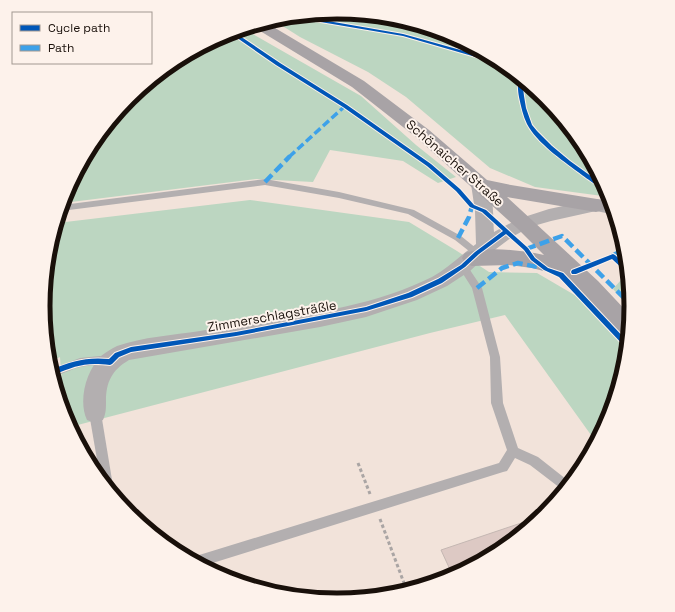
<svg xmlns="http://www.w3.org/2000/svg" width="675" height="612" viewBox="0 0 675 612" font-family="'Space Grotesk',sans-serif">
	<rect width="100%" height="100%" fill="#f2e3da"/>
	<!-- green -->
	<g fill="#bcd6c1">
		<path d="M338,12l57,6 55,16 51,28 45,36 36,45 28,54 -75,-10 -45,-19 -84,-71 -38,-25 -68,-35 -27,-17 7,-2z"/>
		<path d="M244,29l117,67 55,49 40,32 -18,6 -35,-22 -73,-11 -17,32 -57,-3 -193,24 3,-10 27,-51 37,-44 44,-37 51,-27z"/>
		<path d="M250,200l159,22 48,29 32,21 48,1 41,24 49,53c-3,32 -16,64 -31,92l-91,-127 -75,18 -360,94 -6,-13 -4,-57 -11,5 -5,-56 5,-58 8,-25z"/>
		<path d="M628,272l3,34v3l-18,-20z"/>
	</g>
	<!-- building -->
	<path fill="#ddc9c4" stroke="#c4b7b2" d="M542,516l-41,35 -48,25 -12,-26z"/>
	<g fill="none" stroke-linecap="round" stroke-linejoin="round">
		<!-- path -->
		<g stroke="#aaa5a4" stroke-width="3" stroke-dasharray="3.5 2.5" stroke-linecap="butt">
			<path d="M358,463l12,31"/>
			<path d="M380,519l27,72"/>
		</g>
		<!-- service -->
		<g fill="#b3afb0" fill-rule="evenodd">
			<path d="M265,179l74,13 75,18 47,26 21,17 -2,2h-6l-19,-15 -47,-26 -69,-16 -74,-13 -204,26 1,-6z"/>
			<path d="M463,263l3,1 16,24 18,69 3,46 15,45 20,9 33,26 -7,8 -34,-26 -15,-7 -8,13 -4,1 -300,94 -12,-7 5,-3 303,-93 8,-13 -16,-47 -1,-46 -18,-69 -14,-22z"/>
			<path d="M100,356l13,2 1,3 -1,3c-8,3 -18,0 -26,2 -12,1 -22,7 -34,11l-2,-8 29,-11z"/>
			<path d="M95,408l4,2 2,3 12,73 -3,4 -10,-13 -11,-64 2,-3z"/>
		</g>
		<!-- minor -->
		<path fill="#b3afb0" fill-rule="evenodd" d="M480,178l6,2c8,12 7,37 8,52l24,-13 31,-10 47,-10 16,3 4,13 -20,-4 -45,10 -21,6 -18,10 -28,21 -14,13 -23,15 -30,14 -51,17 -46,10 -191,33c-17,10 -23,22 -23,41 0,8 0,12 -3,19l-8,3 -8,-3c-9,-19 -1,-49 14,-64 5,-4 10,-7 16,-10 26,-9 56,-11 83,-15 76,-13 162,-19 232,-54 16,-9 29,-22 44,-33l-1,-33 -4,-27 3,-4z"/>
		<!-- secondary -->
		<path fill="#a8a3a6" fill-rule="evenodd" d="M265,22l99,59 65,49 58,50 24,5 92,15 3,5 -3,5 -7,2 -89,-15 91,84 33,35 -3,22 -7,-3 -54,-58 -35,-9 -23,-3 -37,1 -7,-3 -3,-5 3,-5c22,-7 56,-3 79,2l-27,-27 -100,-90 -65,-51 -100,-61z"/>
		<!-- quiet-far1 -->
		<path stroke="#3da1e9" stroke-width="3.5" stroke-dasharray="8 3.5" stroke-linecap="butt" d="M289,157l56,-51"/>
		<!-- quiet -->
		<g stroke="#3da1e9" stroke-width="4.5" stroke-dasharray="10 4.5" stroke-linecap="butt">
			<path d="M265,182l25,-26"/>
			<path d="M612,205l1,3"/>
			<path d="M458,238l11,-21 3,-11"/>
			<path d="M526,249l36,-13 69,69"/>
			<path d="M610,257l16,-9"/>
			<path d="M477,288l25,-20 16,-5 24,5"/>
		</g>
		<!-- cycleway casing -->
		<g stroke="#fdf2eb" stroke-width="2">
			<g id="cycleway">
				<path d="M299,16l104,18 97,27 4,3h-4l-97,-28 -112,-19z"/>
				<path d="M234,32l46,31 67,42 84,59 29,25 14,16 12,5 42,38 7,10 13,10 15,5 65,69 -1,6h-1l-67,-71 -15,-7 -13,-10 -7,-10 -18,-16 -27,20 -14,13 -23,16 -30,14 -46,14 -130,25 -105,16 -12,5 -7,7 -2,1c-26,-3 -34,1 -57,10l-2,-5c21,-9 35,-13 58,-11l6,-6 16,-6 105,-15 130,-25 42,-14 30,-14 23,-14 14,-13 28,-21 -21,-19 -12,-5 -14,-16 -29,-25 -84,-59 -67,-42 -46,-32z"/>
				<path d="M519,76l3,3 2,17 2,12 6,17 5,6 15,15 18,15 25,18 9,5 3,5c-7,0 -22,-12 -29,-17 -16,-12 -41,-29 -51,-48 -4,-8 -6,-18 -8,-27 -1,-6 -2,-15 0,-21z"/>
				<path d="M613,254l2,1 13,12v6l-2,-1 -14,-13 -36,15h-4l-1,-2 1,-2z"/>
			</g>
		</g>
		<!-- cycleway -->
		<use href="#cycleway" fill="#0057b8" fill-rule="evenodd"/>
	</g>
	<g text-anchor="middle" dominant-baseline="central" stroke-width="4" stroke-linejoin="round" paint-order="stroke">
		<!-- street labels -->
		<g font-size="13" fill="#19100a" stroke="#fdf2eb">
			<text transform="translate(455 163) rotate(41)">Schönaicher Straße</text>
			<text transform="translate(272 316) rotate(-10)">Zimmerschlagsträßle</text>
		</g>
	</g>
	<!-- crop -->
	<path d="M0 0H675V612H0ZM50 306a287 287 0 1 1 574 0a287 287 0 1 1-574 0Z" fill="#fdf2eb" fill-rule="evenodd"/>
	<path fill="none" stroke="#19100a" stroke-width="5" d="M50 306a287 287 0 1 1 574 0a287 287 0 1 1-574 0Z"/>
	<!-- legend -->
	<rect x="12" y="12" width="140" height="52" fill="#fdf2eb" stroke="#a29891"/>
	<rect x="20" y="25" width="20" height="6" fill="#0057b8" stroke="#a29891"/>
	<text x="48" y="32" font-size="12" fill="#19100a">Cycle path</text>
	<rect x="20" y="45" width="20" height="6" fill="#3da1e9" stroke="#a29891"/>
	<text x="48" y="52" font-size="12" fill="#19100a">Path</text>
</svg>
